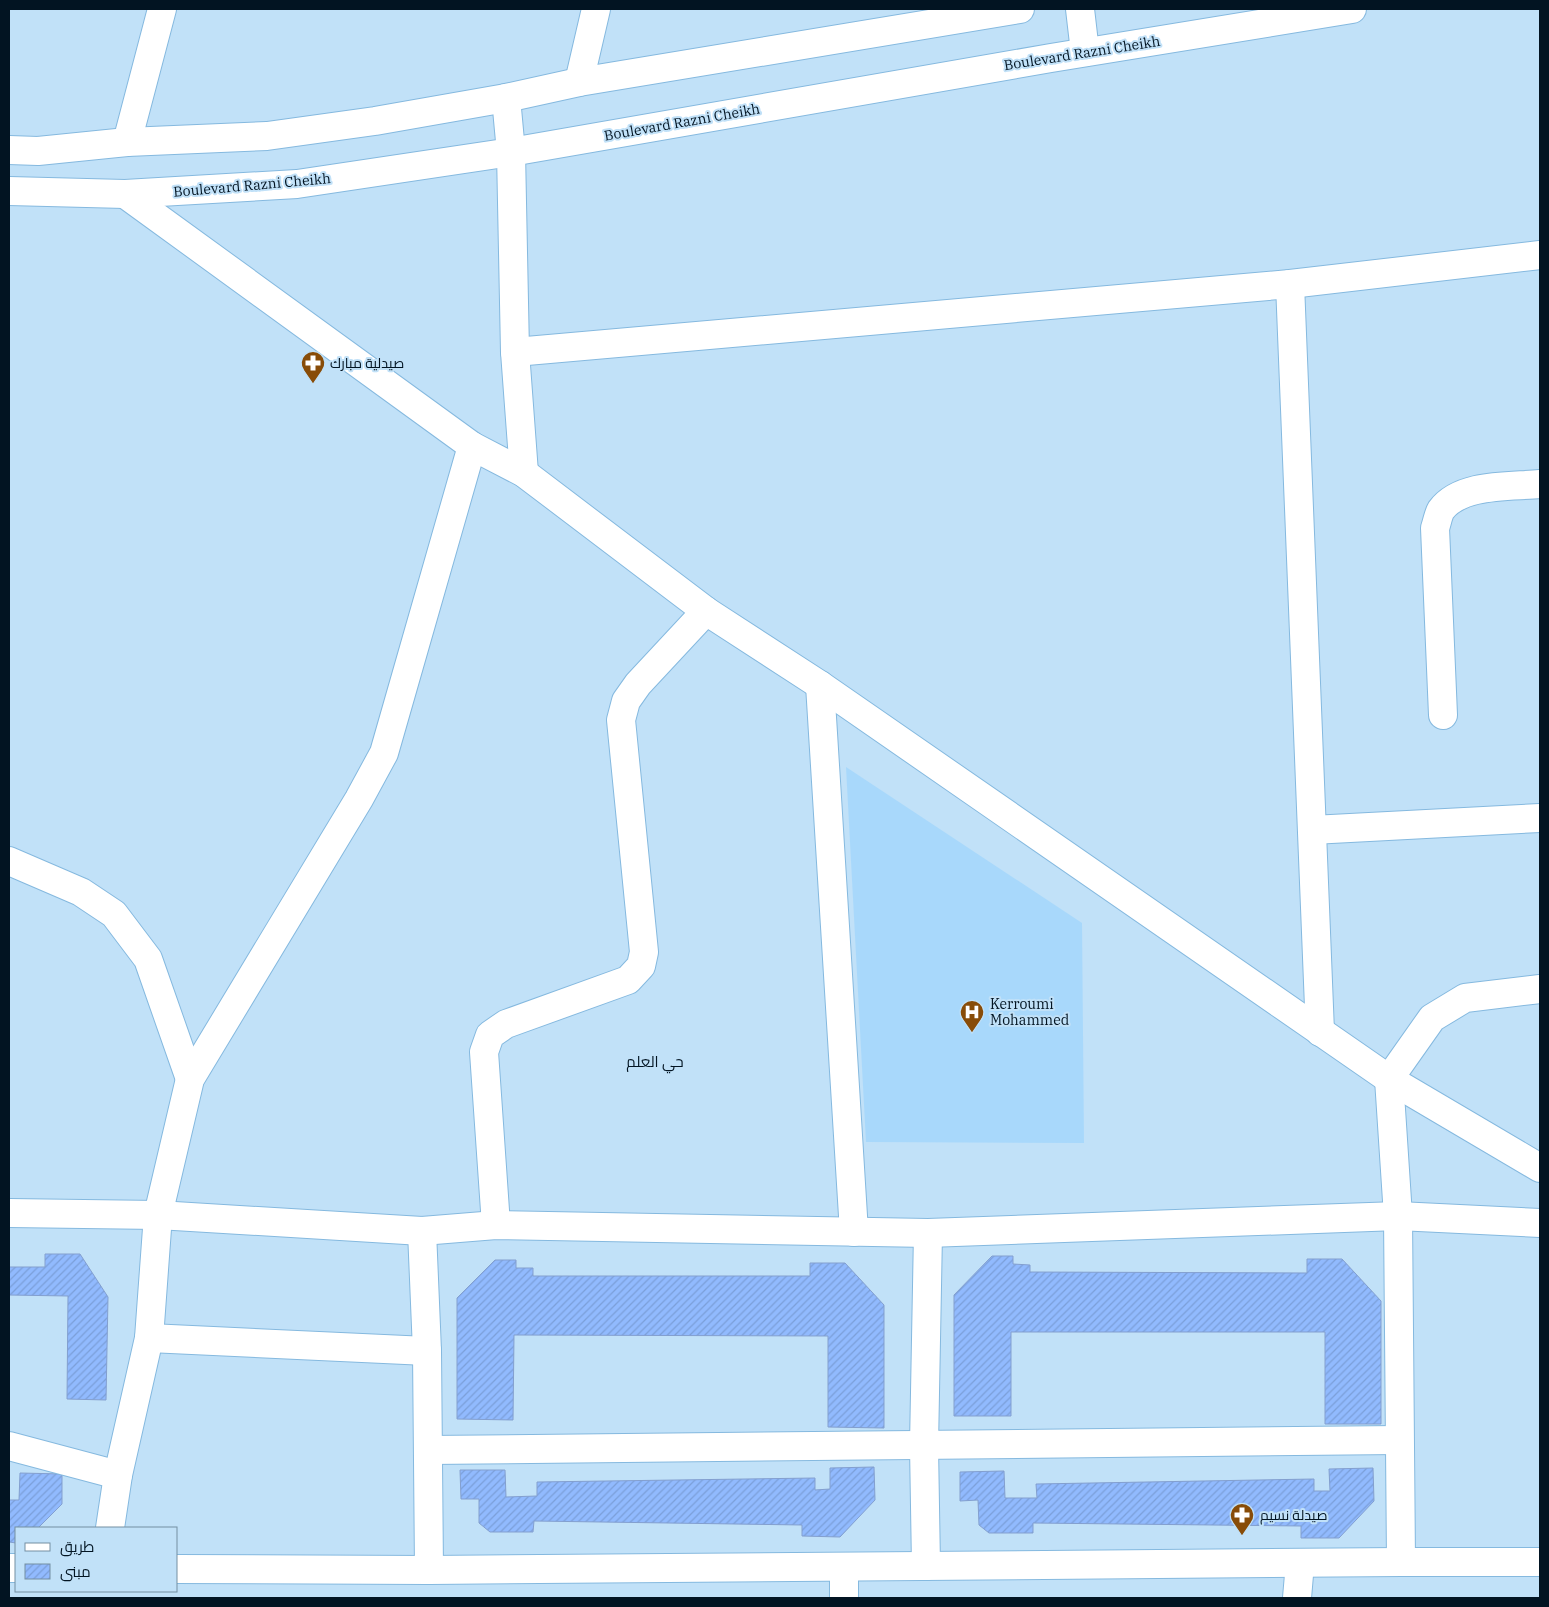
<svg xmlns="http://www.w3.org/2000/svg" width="1549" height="1607" viewBox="0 0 1549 1607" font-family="'IBM Plex Serif',Cairo,serif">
	<defs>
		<pattern id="building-hatch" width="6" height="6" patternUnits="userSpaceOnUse" patternTransform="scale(1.25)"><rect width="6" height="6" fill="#91bafe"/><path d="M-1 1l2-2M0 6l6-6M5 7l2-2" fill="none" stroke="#7b9fd9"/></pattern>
	</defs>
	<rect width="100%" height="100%" fill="#c1e1f8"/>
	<!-- built -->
	<path fill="#a8d8fb" d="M846,767l236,156 2,220 -218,-1z"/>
	<!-- building -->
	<g fill="url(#building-hatch)" stroke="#839fcf">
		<path d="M45,1254h35l28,43 -2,103 -39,-1 1,-103 -59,-1v-28h36z"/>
		<path d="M992,1256h21v8l17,1v7l277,1v-14h35l39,42v123h-56v-92h-314v84h-57v-121z"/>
		<path d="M495,1260h21v8h17v8h277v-13h35l39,42v123l-56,-1v-91l-314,-1 -1,85 -56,-1v-121z"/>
		<path d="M874,1467l1,33 -35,37 -38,-1v-11l-268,-4 -1,11h-43l-11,-9v-24h-18l-1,-29h45l1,27 31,-1v-14l278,-4v12l15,-1v-21z"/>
		<path d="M1373,1468l1,33 -35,37h-38v-12l-268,-3v10h-44l-10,-8 -1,-25 -18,1v-29l44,-1 1,27h32l-1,-14 278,-5v12h16l-1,-22z"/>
		<path d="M20,1473l42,1v30l-24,24h-22v15l-7,-1v-42h10z"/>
	</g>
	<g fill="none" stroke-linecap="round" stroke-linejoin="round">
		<!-- minor casing -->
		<g stroke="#85b9df" stroke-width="30">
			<g id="minor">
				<path d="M1080,9l5,43"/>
				<path d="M579,82l17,-73"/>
				<path d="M506,98l5,54 4,200 9,121"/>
				<path d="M127,142l35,-133"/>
				<path d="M125,194l347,252 52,27 182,138 114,74 569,394 151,89"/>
				<path d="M1290,284l30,748"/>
				<path d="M515,352l775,-68 250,-29"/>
				<path d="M820,685l34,547"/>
				<path d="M1443,715l-8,-187c2,-5 3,-13 6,-18 20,-27 69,-23 99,-26"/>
				<path d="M1312,830l228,-12"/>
				<path d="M9,861l72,31 33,22 34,45 42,120"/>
				<path d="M9,1213l149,2 264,16 74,-6 432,8 470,-17 142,7"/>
				<path d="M496,1225l-12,-173 6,-17 16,-11 122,-44 13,-14 3,-14 -23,-232 5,-19 12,-17 68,-73"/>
				<path d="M422,1231l5,120 2,219"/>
				<path d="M149,1338l278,13"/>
				<path d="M9,1446l109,29"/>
				<path d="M428,1450l971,-10"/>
				<path d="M110,1528l8,-53 31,-137 9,-123 32,-136 169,-280 25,-46 88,-307"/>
				<path d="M1401,1562l-3,-346 -9,-137 43,-61 33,-20 75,-9"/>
				<path d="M926,1566l-2,-120 4,-213"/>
				<path d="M844,1567v31"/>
				<path d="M9,1568h7"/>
				<path d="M176,1569l253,1 972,-8h139"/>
				<path d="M1297,1598l3,-35"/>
			</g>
		</g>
		<!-- major casing -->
		<g stroke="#85b9df" stroke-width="30">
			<g id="major">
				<path d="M9,150l29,1 89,-9 140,-6 108,-15 131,-23 73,-16 441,-73"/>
				<path d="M9,191l116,3 172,-10 214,-32 540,-94 301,-49"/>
			</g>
		</g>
		<!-- minor -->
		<use href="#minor" stroke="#fff" stroke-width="28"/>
		<!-- major -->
		<use href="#major" stroke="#fff" stroke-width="28"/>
	</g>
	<!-- icons -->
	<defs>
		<g id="pharmacy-pin" transform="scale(1.25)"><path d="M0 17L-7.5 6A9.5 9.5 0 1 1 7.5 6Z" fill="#884c08" stroke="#c1e1f8"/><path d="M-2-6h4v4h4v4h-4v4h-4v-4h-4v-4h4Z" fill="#fff"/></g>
		<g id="hospital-pin" transform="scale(1.25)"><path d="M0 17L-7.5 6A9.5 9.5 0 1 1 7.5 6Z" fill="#884c08" stroke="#c1e1f8"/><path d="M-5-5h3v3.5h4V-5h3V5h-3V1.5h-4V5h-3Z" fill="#fff"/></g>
	</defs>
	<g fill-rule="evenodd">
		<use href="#pharmacy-pin" x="313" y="363"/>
		<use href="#hospital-pin" x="972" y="1012"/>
		<use href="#pharmacy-pin" x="1242" y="1515"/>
	</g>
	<g text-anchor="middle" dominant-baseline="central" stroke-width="4" stroke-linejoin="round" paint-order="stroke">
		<!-- street labels -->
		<g font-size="14" fill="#021422" stroke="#c1e1f8">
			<text transform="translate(1082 53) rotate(-9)">Boulevard Razni Cheikh</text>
			<text transform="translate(682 122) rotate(-10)">Boulevard Razni Cheikh</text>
			<text transform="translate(252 185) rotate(-5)">Boulevard Razni Cheikh</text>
		</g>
		<!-- poi labels -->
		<g font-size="14" fill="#021422" stroke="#c1e1f8" text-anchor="start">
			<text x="330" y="363">صيدلية مبارك</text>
			<text x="990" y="1004">Kerroumi<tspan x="990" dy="16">Mohammed</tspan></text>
			<text x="1260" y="1515">صيدلة نسيم</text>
		</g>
		<!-- neighbourhood labels -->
		<g font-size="15" fill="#021422" stroke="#c1e1f8">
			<text x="655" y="1061">حي العلم</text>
		</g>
	</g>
	<!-- border -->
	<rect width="1549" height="1607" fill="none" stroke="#021422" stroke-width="20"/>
	<!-- legend -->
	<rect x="15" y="1527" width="162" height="65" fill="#c1e1f8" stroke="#758fa2"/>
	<rect x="25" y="1543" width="25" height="8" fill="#ffffff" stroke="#758fa2"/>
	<text x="60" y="1552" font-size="15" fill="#021422">طريق</text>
	<rect x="25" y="1564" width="25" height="15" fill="url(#building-hatch)" stroke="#758fa2"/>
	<text x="60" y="1577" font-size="15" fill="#021422">مبنى</text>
</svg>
